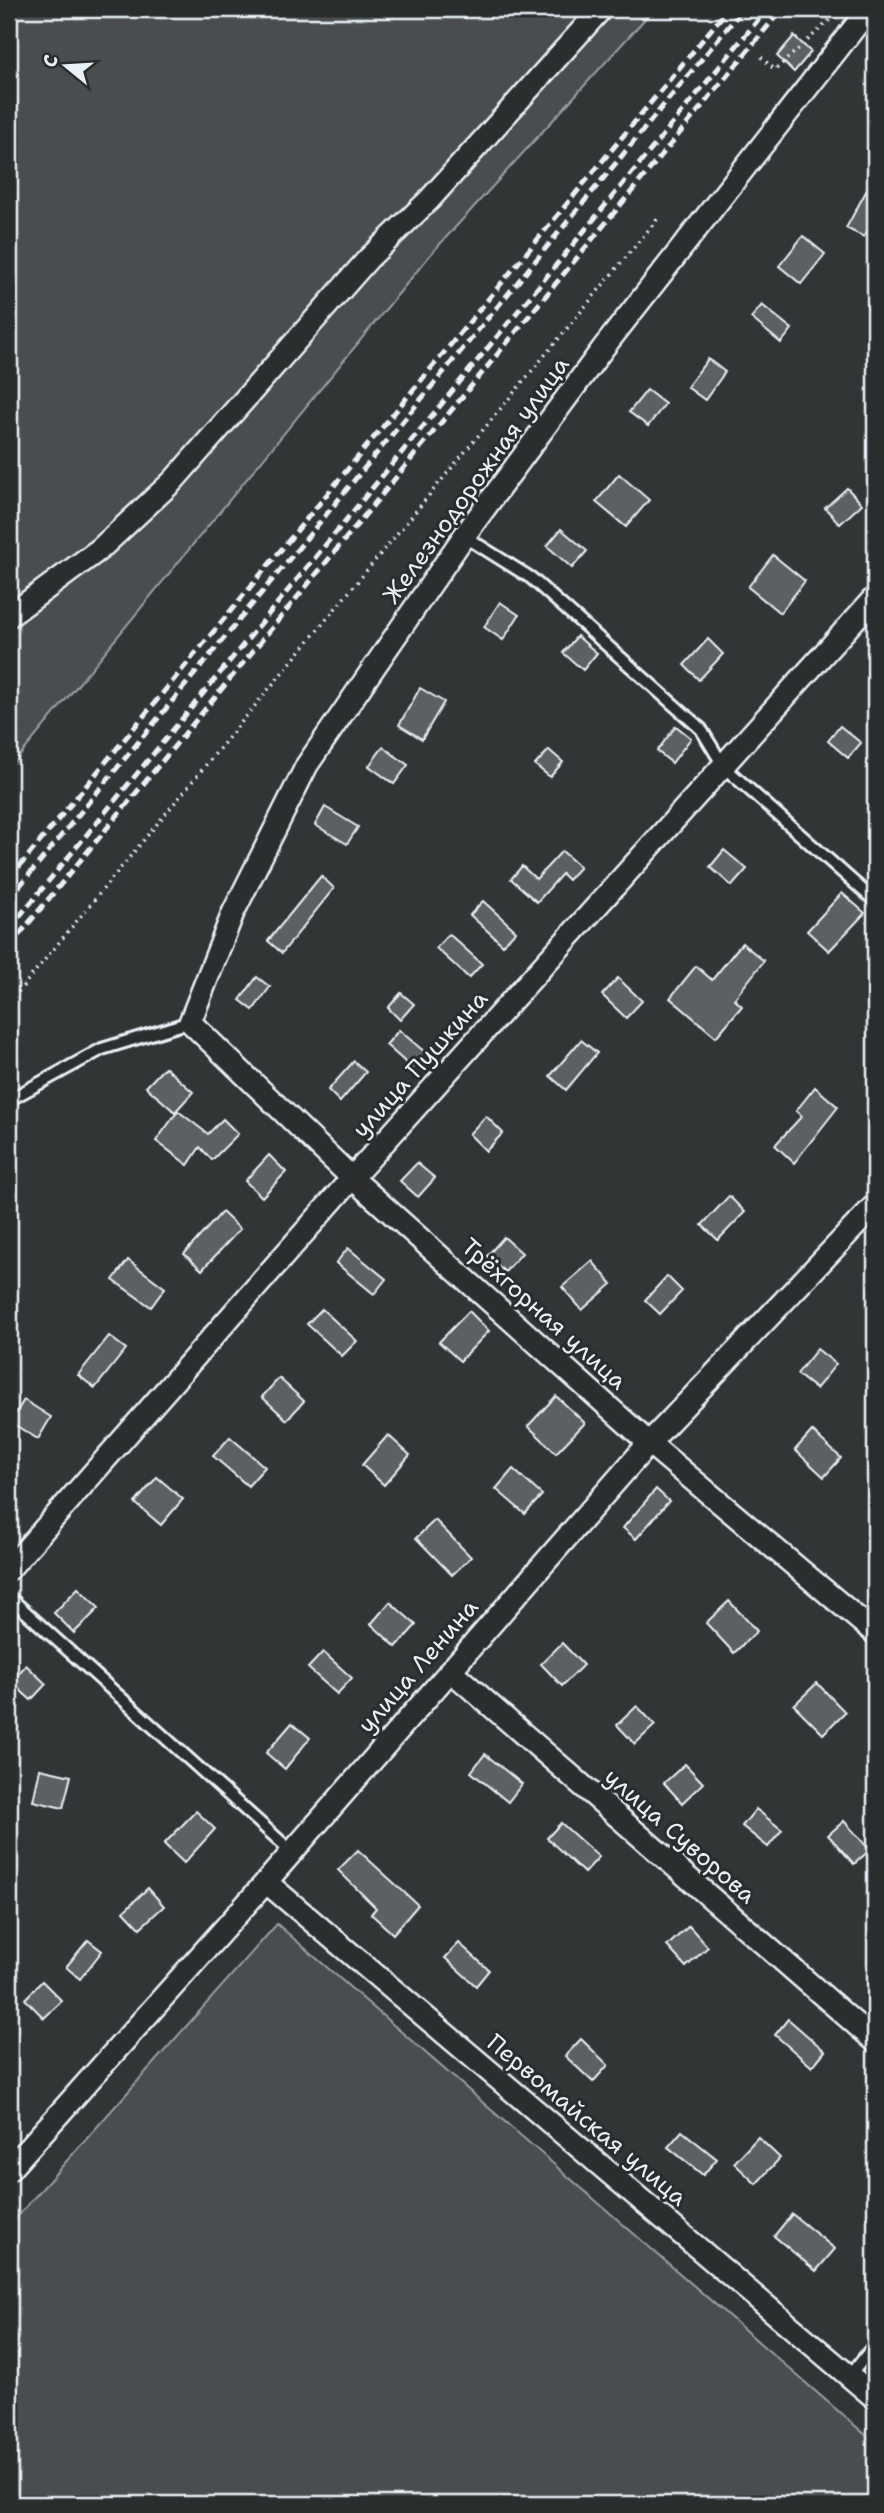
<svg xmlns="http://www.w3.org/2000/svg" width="884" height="2513" viewBox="0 0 884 2513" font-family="'Shantell Sans',sans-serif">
	<rect width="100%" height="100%" fill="#323536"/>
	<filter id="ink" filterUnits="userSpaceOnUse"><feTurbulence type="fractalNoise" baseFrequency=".0143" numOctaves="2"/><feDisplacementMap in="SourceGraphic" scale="14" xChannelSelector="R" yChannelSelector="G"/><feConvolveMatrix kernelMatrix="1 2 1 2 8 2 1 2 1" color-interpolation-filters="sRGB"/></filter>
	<g filter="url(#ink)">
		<!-- green -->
		<g fill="#494d4f" stroke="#989fa4" stroke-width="2">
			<path d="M9,9h645l-223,245 -422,515z"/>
			<path d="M277,1924l598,519v61h-866v-278z"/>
		</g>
		<!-- building -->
		<g fill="#5c6063" stroke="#e8f1f8" stroke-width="2">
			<path d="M794,36l17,16 -17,20 -17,-16z"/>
			<path d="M875,175v41l-11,21 -18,-9z"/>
			<path d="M803,236l22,18 -24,30 -22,-18z"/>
			<path d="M762,305l30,24 -11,14 -30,-25z"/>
			<path d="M708,359l17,13 -20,28 -18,-13z"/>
			<path d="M647,390l18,14 -17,22 -19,-14z"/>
			<path d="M619,474l30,26 -23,27 -30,-25z"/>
			<path d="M847,488l15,16 -22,20 -15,-16z"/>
			<path d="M561,529l26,22 -15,17 -25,-22z"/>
			<path d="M773,555l32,26 -25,32 -32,-26z"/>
			<path d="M500,602l19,13 -16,25 -19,-13z"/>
			<path d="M577,636l20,17 -14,17 -20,-17z"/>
			<path d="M708,639l15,15 -24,26 -15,-15z"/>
			<path d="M420,688l24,14 -22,37 -23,-14z"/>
			<path d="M676,726l15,12 -19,25 -15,-12z"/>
			<path d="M840,726l21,17 -13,15 -20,-17z"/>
			<path d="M383,747l25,18 -14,19 -25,-18z"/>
			<path d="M549,750l14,12 -13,15 -15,-12z"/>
			<path d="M325,807l33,20 -11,17 -32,-19z"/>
			<path d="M724,850l23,19 -15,17 -22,-19z"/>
			<path d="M562,851l18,16 -12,13 -6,-6 -25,28 -26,-23 11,-13 14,13z"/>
			<path d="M321,876l13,12 -52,65 -14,-12z"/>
			<path d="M842,893l23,20 -36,38 -22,-20z"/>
			<path d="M483,901l33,30 -13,14 -33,-30z"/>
			<path d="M449,934l33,30 -13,14 -33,-30z"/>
			<path d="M742,943l22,18 -30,38 8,7 -26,31 -46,-39 26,-32 16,14z"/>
			<path d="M257,977l13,10 -17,23 -13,-10z"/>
			<path d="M618,978l24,23 -16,17 -24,-23z"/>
			<path d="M401,993l13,11 -14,16 -12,-12z"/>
			<path d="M399,1030l27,23 -14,15 -26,-23z"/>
			<path d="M581,1040l16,13 -31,37 -16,-14z"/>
			<path d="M354,1061l12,11 -26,30 -12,-12z"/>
			<path d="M165,1067l28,25 -18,20 -29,-25z"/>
			<path d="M815,1087l23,20 -44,56 -19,-18 27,-29 -6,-5z"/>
			<path d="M178,1111l30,23 15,-15 15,15 -26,26 -12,-13 -12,18 -32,-24z"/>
			<path d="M486,1116l17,17 -17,18 -17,-17z"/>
			<path d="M269,1155l17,17 -24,25 -17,-16z"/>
			<path d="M417,1163l18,15 -17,19 -18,-16z"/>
			<path d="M729,1196l16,16 -27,28 -16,-15z"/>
			<path d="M222,1212l18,17 -38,41 -18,-16z"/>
			<path d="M504,1237l18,16 -17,19 -18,-16z"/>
			<path d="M348,1248l38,31 -12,15 -38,-31z"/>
			<path d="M128,1260l37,28 -14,19 -38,-27z"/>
			<path d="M592,1261l20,23 -30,26 -20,-23z"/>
			<path d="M667,1276l15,15 -22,23 -15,-14z"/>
			<path d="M322,1309l35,32 -15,15 -35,-32z"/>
			<path d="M469,1311l20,20 -29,30 -21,-19z"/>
			<path d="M109,1336l17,13 -31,39 -17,-13z"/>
			<path d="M817,1349l19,15 -20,25 -19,-15z"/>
			<path d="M279,1378l25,23 -17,19 -25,-23z"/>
			<path d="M556,1396l29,27 -29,30 -28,-27z"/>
			<path d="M24,1400l27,17 -13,22 -28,-17z"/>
			<path d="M812,1431l29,27 -17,19 -29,-27z"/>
			<path d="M388,1435l22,20 -26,30 -22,-20z"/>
			<path d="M230,1437l35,30 -17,19 -35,-30z"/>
			<path d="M513,1469l29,26 -17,19 -29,-25z"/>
			<path d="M157,1477l26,22 -22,26 -26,-22z"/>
			<path d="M656,1489l13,12 -33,38 -13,-11z"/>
			<path d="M435,1520l36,37 -19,18 -36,-37z"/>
			<path d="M78,1588l21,20 -25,25 -20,-20z"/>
			<path d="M729,1601l28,30 -23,22 -28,-30z"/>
			<path d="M390,1602l26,23 -20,22 -25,-23z"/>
			<path d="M562,1643l21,22 -21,21 -21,-22z"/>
			<path d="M323,1652l29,26 -15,16 -29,-26z"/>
			<path d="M26,1665l20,19 -15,16 -20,-18z"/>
			<path d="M817,1683l28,29 -22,22 -29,-29z"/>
			<path d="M637,1706l18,19 -20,19 -18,-19z"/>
			<path d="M292,1723l18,15 -25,31 -19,-16z"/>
			<path d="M485,1754l37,30 -14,18 -37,-30z"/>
			<path d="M685,1764l18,19 -21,20 -18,-20z"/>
			<path d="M40,1769l31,7 -8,32 -30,-7z"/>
			<path d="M756,1809l26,21 -14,17 -26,-21z"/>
			<path d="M196,1811l19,18 -31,34 -20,-19z"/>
			<path d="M844,1821l26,29 -16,14 -26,-29z"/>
			<path d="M561,1823l38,34 -15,16 -37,-35z"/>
			<path d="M358,1850l60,55 -25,29 -22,-20 5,-6 -38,-38z"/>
			<path d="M148,1888l16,18 -24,22 -16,-17z"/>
			<path d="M689,1926l19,21 -22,20 -19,-21z"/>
			<path d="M88,1940l14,11 -22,28 -14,-12z"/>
			<path d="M459,1943l30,27 -13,16 -31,-28z"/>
			<path d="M42,1981l20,20 -18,17 -19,-19z"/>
			<path d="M788,2019l37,32 -13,16 -37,-32z"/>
			<path d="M581,2039l27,26 -15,17 -28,-26z"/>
			<path d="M682,2131l35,28 -14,16 -35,-28z"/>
			<path d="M758,2137l22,21 -24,26 -22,-21z"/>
			<path d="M792,2214l43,35 -19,22 -42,-35z"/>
		</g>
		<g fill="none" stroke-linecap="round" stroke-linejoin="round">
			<!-- lane casing -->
			<g stroke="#e8f1f8" stroke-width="16">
				<g id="lane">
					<path d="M464,536l67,42 170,151 23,38 151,134"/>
					<path d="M9,1100l93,-51 88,-27"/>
					<path d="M9,1597l282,254"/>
					<path d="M850,2376l25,-32"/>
				</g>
			</g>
			<!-- street casing -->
			<g stroke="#e8f1f8" stroke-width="26">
				<g id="street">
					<path d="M869,9l-265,338 -140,189 -157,229 -74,148 -43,109 162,156 297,265 226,190"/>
					<path d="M9,616l91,-67 73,-68 195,-222 61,-59 172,-191"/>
					<path d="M9,1569l343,-391 523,-581"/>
					<path d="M450,1670l425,371"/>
					<path d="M266,1882l609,516"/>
					<path d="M9,2170l257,-288 383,-439 226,-238"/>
				</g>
			</g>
			<!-- path -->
			<g stroke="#e8f1f8" stroke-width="3.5" stroke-dasharray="2 5" stroke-linecap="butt">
				<path d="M761,57l14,13 67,-61"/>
				<path d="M9,1003l651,-787"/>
			</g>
			<!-- lane -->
			<use href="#lane" stroke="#2a2d2e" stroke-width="10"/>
			<!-- street -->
			<use href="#street" stroke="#2a2d2e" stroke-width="21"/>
			<!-- rail -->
			<g stroke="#e8f1f8" stroke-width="5" stroke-dasharray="10 5" stroke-linecap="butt">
				<path d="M9,879l719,-870"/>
				<path d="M9,899l734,-890"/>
				<path d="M9,929l758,-920"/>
				<path d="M9,947l773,-938"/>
			</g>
		</g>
	</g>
	<g text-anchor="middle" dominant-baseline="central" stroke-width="6" stroke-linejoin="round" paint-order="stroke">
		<!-- street labels -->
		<g font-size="24" fill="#e8f1f8" stroke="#2a2d2e">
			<text transform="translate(476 480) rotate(-54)">Железнодорожная улица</text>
			<text transform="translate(420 1064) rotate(-48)">улица Пушкина</text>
			<text transform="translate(544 1314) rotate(42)">Трёхгорная улица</text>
			<text transform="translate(418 1666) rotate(-49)">улица Ленина</text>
			<text transform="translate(680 1836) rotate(41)">улица Суворова</text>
			<text transform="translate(587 2120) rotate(40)">Первомайская улица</text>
		</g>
	</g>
	<!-- margin -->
	<rect width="884" height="2513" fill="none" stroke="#2a2d2e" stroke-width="35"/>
	<rect x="18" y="18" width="849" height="2478" fill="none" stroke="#e8f1f8" stroke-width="2.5" filter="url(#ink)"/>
	<!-- north arrow -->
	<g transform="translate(66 66) rotate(288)" stroke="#2a2d2e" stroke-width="5" paint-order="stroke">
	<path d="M0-5L12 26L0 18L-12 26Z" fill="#e8f1f8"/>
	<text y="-10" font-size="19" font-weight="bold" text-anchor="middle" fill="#e8f1f8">С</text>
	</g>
</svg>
